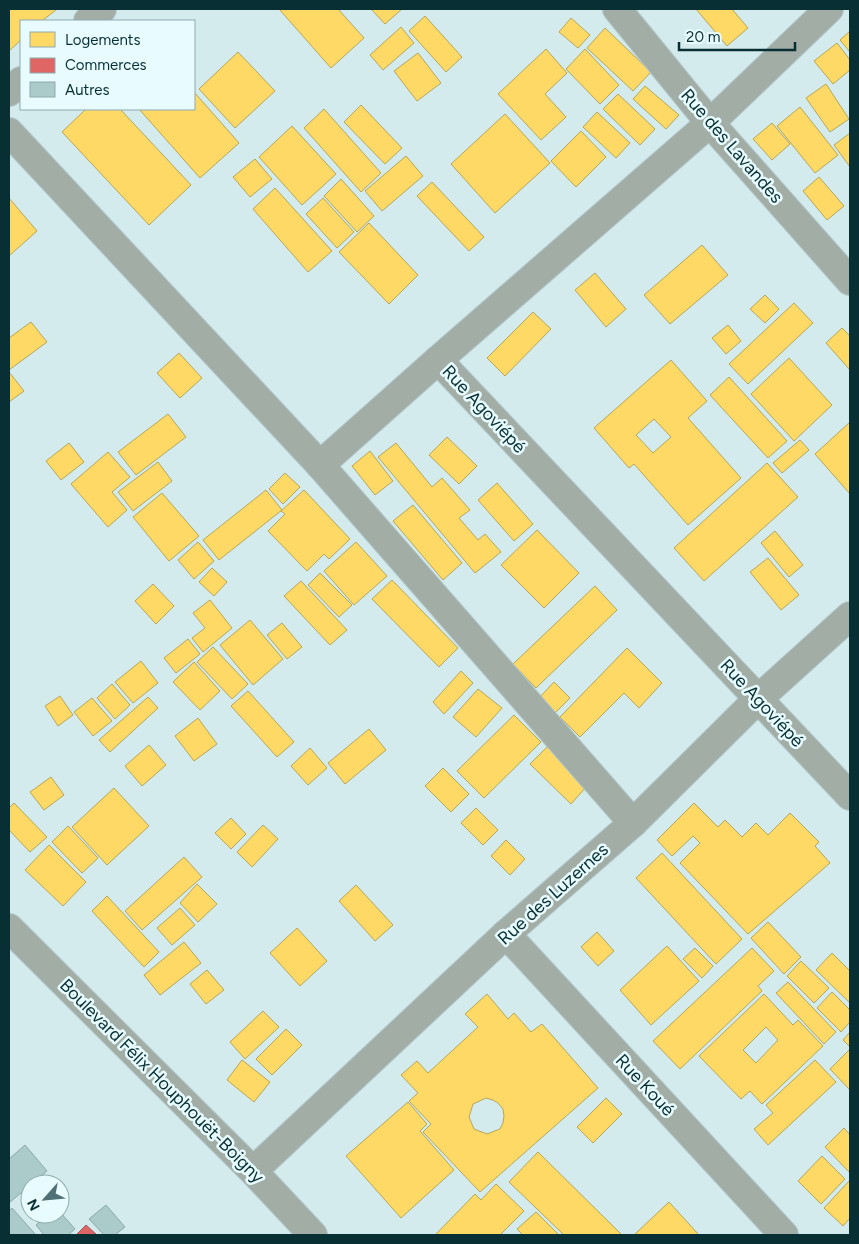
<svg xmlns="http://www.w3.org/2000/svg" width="859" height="1244" viewBox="0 0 859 1244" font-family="Figtree,sans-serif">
	<rect width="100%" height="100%" fill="#d4ebee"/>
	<!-- homes -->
	<g fill="#ffd966" stroke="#b5a657" fill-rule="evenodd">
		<path d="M9,9h48l-15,12h-21v19l-12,11z"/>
		<path d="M279,9h59l26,29 -33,30z"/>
		<path d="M371,9h31l-17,15z"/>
		<path d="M696,9h36l16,19 -21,18z"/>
		<path d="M425,16l37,41 -16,15 -37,-41z"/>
		<path d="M571,18l19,17 -12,13 -19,-16z"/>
		<path d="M401,27l13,16 -31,27 -13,-15z"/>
		<path d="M605,28l46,44 -18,19 -46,-43z"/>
		<path d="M850,31v21l-10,-12z"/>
		<path d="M837,43l13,17v10l-17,14 -19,-23z"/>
		<path d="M546,49l21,24 -22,21 21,23 -25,23 -43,-46z"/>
		<path d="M585,49l34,36 -19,19 -34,-35z"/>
		<path d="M238,52l37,39 -40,37 -36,-39z"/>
		<path d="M418,53l23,30 -24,18 -23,-30z"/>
		<path d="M826,84l23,35 -19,13 -24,-34z"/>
		<path d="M645,86l34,29 -13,14 -33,-30z"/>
		<path d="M194,92l45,51 -39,35 -61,-69h55z"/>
		<path d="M618,94l37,35 -15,16 -37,-36z"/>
		<path d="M361,105l41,43 -17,16 -41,-42z"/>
		<path d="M800,107l38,48 -23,18 -38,-47z"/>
		<path d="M86,109h34l71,76 -42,40 -87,-93z"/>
		<path d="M324,109l57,64 -20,19 -57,-64z"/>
		<path d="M597,112l33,31 -14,15 -33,-31z"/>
		<path d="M505,114l45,49 -55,50 -44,-49z"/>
		<path d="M772,123l18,21 -18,16 -19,-21z"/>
		<path d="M292,126l44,48 -34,31 -43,-48z"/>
		<path d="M581,131l25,26 -30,30 -25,-26z"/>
		<path d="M850,133v34l-16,-22z"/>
		<path d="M406,156l17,20 -41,35 -17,-20z"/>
		<path d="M255,159l17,20 -22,18 -17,-20z"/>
		<path d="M819,177l25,29 -17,14 -24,-29z"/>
		<path d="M341,179l33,37 -17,16 -33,-36z"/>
		<path d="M432,182l52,55 -15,14 -52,-55z"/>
		<path d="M275,188l57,63 -24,21 -55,-63z"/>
		<path d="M9,198l28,33 -28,25z"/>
		<path d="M323,198l31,34 -17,16 -31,-34z"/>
		<path d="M369,223l49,52 -29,29 -50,-52z"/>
		<path d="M702,245l26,30 -58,49 -26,-29z"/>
		<path d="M595,273l31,36 -20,18 -31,-37z"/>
		<path d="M765,295l14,14 -14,14 -15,-14z"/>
		<path d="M794,303l19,20 -65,61 -19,-20z"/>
		<path d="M533,312l18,17 -46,47 -18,-18z"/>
		<path d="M31,322l16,20 -38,28v-32z"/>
		<path d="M728,325l13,16 -15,13 -14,-16z"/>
		<path d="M842,328l8,8v34l-24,-27z"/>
		<path d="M179,353l23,25 -22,20 -23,-25z"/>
		<path d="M789,358l43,47 -38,36 -43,-47z"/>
		<path d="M671,360l36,41 -19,17 53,60 -53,47 -54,-61 -5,4 -35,-40zM654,419l17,18 -18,16 -17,-18z"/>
		<path d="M9,372l15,19 -15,11z"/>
		<path d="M729,377l58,64 -19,17 -58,-63z"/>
		<path d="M168,414l18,23 -50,38 -18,-23z"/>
		<path d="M850,422v72l-35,-40z"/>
		<path d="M447,437l30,29 -18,18 -30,-29z"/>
		<path d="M800,440l9,10 -27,23 -9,-10z"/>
		<path d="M69,443l15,19 -23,18 -15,-19z"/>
		<path d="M396,443l36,44 10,-9 28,32 -11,8 19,22 7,-6 16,18 -26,21 -97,-116z"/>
		<path d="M370,451l23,30 -18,14 -23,-29z"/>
		<path d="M108,452l22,25 -18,15 15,18 -19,17 -37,-43z"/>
		<path d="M158,462l14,19 -39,30 -15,-19z"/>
		<path d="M767,463l31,34 -94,84 -30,-33z"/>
		<path d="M285,473l15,14 -17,17 -14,-15z"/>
		<path d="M497,483l36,41 -19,17 -36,-41z"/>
		<path d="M266,490l16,20 -63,50 -16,-20z"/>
		<path d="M304,490l46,49 -21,20 -5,-5 -17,17 -39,-40 17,-17 -4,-3z"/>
		<path d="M162,493l37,43 -30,25 -36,-44z"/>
		<path d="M413,505l49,58 -19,17 -50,-59z"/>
		<path d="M537,530l42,43 -35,35 -43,-43z"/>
		<path d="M775,531l28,34 -14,12 -28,-34z"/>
		<path d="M198,542l16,19 -20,18 -16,-19z"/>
		<path d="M356,542l31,34 -33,29 -30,-34z"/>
		<path d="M768,558l31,37 -18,15 -31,-38z"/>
		<path d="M212,568l15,14 -13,14 -15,-14z"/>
		<path d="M320,573l32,32 -13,12 -31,-32z"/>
		<path d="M392,580l66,68 -19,19 -67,-68z"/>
		<path d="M301,581l46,49 -17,15 -46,-49z"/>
		<path d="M153,584l21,22 -18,18 -21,-23z"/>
		<path d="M595,586l22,24 -81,78 -23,-24z"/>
		<path d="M210,600l22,28 -29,24 -11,-14 13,-10 -12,-15z"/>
		<path d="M250,620l33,39 -30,26 -33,-40z"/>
		<path d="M282,623l20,24 -15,12 -20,-24z"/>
		<path d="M188,639l12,15 -24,19 -12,-15z"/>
		<path d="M213,647l35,37 -16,15 -35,-37z"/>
		<path d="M627,648l35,35 -23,25 -15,-15 -44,44 -20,-20z"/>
		<path d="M141,661l17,22 -25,20 -18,-21z"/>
		<path d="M194,662l26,29 -20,19 -27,-28z"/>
		<path d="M461,671l12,12 -29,31 -11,-12z"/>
		<path d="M554,682l16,16 -15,15 -15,-16z"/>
		<path d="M112,684l18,21 -15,14 -18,-21z"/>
		<path d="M478,689l24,19 -26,29 -23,-20z"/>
		<path d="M248,691l46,51 -17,15 -46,-51z"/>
		<path d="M60,696l13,19 -15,11 -13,-20z"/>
		<path d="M148,697l10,11 -48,44 -11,-12z"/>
		<path d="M92,698l20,23 -19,15 -19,-24z"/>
		<path d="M514,715l27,27 -57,56 -27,-27z"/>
		<path d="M198,718l19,26 -23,17 -19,-25z"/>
		<path d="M369,729l17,21 -41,34 -17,-21z"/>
		<path d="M149,745l17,20 -24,21 -17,-20z"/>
		<path d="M547,747l40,39 -16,18 -41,-40z"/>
		<path d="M310,748l17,20 -19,17 -17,-19z"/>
		<path d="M443,768l26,26 -18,18 -26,-26z"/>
		<path d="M51,777l13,18 -20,15 -14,-18z"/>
		<path d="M114,788l35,38 -42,39 -35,-38z"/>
		<path d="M14,803l33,34 -17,15 -21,-22v-22z"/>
		<path d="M694,803l24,24 7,-7 17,17 14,-14 12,12 22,-22 29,29 -4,4 15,17 -82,71 -68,-71 20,-20 -7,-7 -21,20 -15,-16z"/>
		<path d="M476,808l22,22 -15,15 -22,-22z"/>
		<path d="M231,818l15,16 -15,15 -16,-16z"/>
		<path d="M263,825l15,14 -26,28 -15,-15z"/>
		<path d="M68,826l30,32 -16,15 -30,-31z"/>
		<path d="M506,840l19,19 -15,16 -19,-19z"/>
		<path d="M49,845l37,37 -23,24 -38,-36z"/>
		<path d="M662,853l80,86 -26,25 -80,-86z"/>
		<path d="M184,857l18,20 -60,53 -17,-19z"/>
		<path d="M197,884l20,20 -19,18 -18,-19z"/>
		<path d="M356,885l37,40 -18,16 -36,-40z"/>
		<path d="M107,896l52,56 -15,15 -52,-56z"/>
		<path d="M180,908l15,17 -23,20 -15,-17z"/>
		<path d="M768,922l33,35 -17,17 -33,-36z"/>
		<path d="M297,928l30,33 -27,25 -30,-33z"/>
		<path d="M597,932l17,19 -16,15 -17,-19z"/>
		<path d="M184,942l17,21 -41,32 -16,-20z"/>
		<path d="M667,946l32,35 -48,44 -31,-35z"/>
		<path d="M695,948l18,18 -11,12 -19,-19z"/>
		<path d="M752,948l22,23 -16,15 4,5 -82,78 -27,-28z"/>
		<path d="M832,953l17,17 1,-1v34l-34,-33z"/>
		<path d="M801,961l28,27 -15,15 -27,-27z"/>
		<path d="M207,970l17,20 -18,14 -16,-20z"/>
		<path d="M788,982l48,50 -12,12 -48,-51z"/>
		<path d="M832,992l18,18v12l-9,10 -24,-24z"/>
		<path d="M487,994l21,25 6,-6 17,19 11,-8 56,64 -118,104 -57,-60 8,-8 -22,-23 9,-8 -17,-18 16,-14 11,12 50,-46 -13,-13zM486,1098l7,2 5,3 5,6 1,7 -1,7 -3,6 -13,5 -13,-5 -5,-12 4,-13z"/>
		<path d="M764,994l29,31 5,-5 25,26 -61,58 -12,-13 -9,8 -42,-43zM766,1027l12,13 -22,23 -13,-13z"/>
		<path d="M263,1011l16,16 -34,32 -15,-17z"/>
		<path d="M286,1029l16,16 -30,30 -16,-16z"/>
		<path d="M850,1032v15l-7,-7z"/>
		<path d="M849,1050l1,1v39l-20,-21z"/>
		<path d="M242,1060l28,22 -16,20 -27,-22z"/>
		<path d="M815,1060l21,22 -68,63 -14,-16 19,-16 -7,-8z"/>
		<path d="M606,1098l16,16 -29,29 -16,-16z"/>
		<path d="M408,1102l19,22 -7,7 34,39 -53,48 -55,-62z"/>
		<path d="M844,1128l6,7v38l-25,-26z"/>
		<path d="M538,1152l84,83h-58l-55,-53z"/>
		<path d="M822,1156l23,23 -24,25 -23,-23z"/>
		<path d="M850,1180v38l-7,8 -19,-18z"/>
		<path d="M496,1184l28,27 -24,24h-65l40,-41 6,6z"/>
		<path d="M669,1202l30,33h-65z"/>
		<path d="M536,1212l23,23h-36l-6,-6z"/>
	</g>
	<!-- shops -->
	<path fill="#e06666" stroke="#9f5657" d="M86,1225l11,10h-21z"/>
	<!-- building -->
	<g fill="#abcbca" stroke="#8ca8a8">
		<path d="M25,1145l22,26 -38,32v-44z"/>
		<path d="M106,1205l19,22 -10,8h-11l-15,-16z"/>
		<path d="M12,1208l24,27h-27v-24z"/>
		<path d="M60,1212l15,17 -7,6h-24l-8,-10 13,-11h11z"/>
	</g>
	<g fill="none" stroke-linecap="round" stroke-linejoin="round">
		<!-- minor casing -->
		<g stroke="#b2c8ca" stroke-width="30">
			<g id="minor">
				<path d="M617,9l93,114 140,158"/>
				<path d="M88,21l14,-12"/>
				<path d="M9,92l12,-11"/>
				<path d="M9,132l311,333 313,358"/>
				<path d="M438,360l412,436"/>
				<path d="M320,465l118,-105 272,-237 119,-114"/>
				<path d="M506,934l278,301"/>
				<path d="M253,1171l253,-237 127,-111 125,-124 92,-83"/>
			</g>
		</g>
		<!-- tertiary casing -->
		<g stroke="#b2c8ca" stroke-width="30">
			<path id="tertiary" d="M9,928l244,243 60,64"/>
		</g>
		<!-- minor -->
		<use href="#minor" stroke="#a2ada6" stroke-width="28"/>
		<!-- tertiary -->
		<use href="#tertiary" stroke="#a2ada6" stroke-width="28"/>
	</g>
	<g text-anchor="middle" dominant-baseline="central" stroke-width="5" stroke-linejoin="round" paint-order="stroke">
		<!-- street labels -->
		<g font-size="18" fill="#082f34" stroke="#e8fcff">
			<text transform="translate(732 146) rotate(49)">Rue des Lavandes</text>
			<text transform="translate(484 409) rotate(47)">Rue Agoviépé</text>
			<text transform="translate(762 703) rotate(47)">Rue Agoviépé</text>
			<text transform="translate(553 894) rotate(-42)">Rue des Luzernes</text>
			<text transform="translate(162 1081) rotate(45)">Boulevard Félix Houphouët-Boigny</text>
			<text transform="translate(645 1085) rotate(47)">Rue Koué</text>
		</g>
	</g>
	<!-- border -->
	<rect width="859" height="1244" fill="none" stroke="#082f34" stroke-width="20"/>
	<!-- legend -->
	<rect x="20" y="20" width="175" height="90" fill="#e8fcff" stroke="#8eaaae"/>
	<rect x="30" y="32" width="25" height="15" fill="#ffd966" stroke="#8eaaae"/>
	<text x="65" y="45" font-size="15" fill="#082f34">Logements</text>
	<rect x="30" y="58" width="25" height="15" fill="#e06666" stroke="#8eaaae"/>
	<text x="65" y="70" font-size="15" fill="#082f34">Commerces</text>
	<rect x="30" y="82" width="25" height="15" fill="#abcbca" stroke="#8eaaae"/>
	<text x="65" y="95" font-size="15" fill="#082f34">Autres</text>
	<!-- north arrow -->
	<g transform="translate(45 1199) rotate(243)"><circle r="24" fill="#e8fcff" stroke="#8eaaae"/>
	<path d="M0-4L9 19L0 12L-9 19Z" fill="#4f7175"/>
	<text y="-8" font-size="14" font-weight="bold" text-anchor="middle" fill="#082f34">N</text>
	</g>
	<!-- scale -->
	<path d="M679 42v8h116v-8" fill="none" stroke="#082f34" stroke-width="2.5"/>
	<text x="686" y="42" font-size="15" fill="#082f34" stroke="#e8fcff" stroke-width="4" paint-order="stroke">20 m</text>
</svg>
